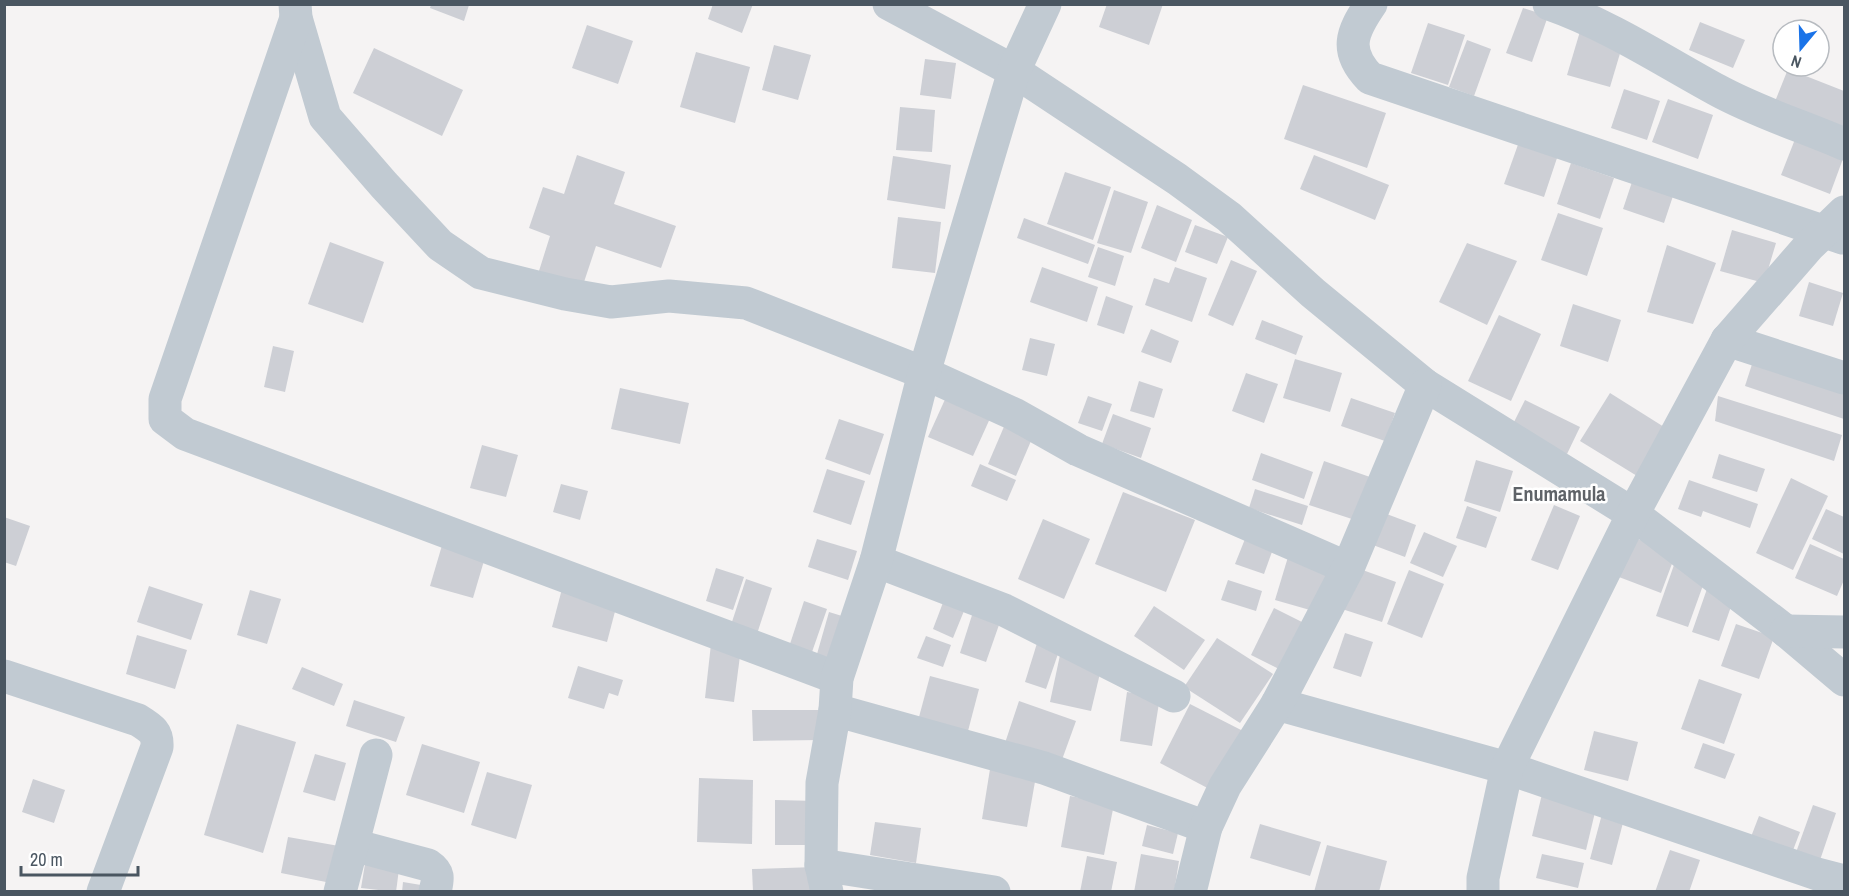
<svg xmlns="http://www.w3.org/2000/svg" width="1849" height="896" viewBox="0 0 1849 896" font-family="'Archivo Narrow',sans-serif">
	<rect width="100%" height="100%" fill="#f5f3f3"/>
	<!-- building -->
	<g fill="#cdcfd5">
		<path d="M713,4h40l-11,29 -34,-14z"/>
		<path d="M1107,4h56l-14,41 -50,-18z"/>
		<path d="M431,5h38l-5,16 -34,-13z"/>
		<path d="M1523,8l25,8 -16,46 -26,-9z"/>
		<path d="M1700,22l45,18 -12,28 -44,-18z"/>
		<path d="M1428,23l37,12 -17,50 -37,-12z"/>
		<path d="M587,25l46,16 -15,43 -46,-16z"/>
		<path d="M1581,28l43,12 -14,47 -43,-12z"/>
		<path d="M1467,40l24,9 -17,47 -25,-9z"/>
		<path d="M774,45l37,10 -13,45 -36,-10z"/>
		<path d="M374,48l89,42 -21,46 -89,-43z"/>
		<path d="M696,52l54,15 -15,56 -55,-16z"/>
		<path d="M925,59l31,4 -5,36 -31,-4z"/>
		<path d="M1788,69l56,22v41l-70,-28z"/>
		<path d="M1303,85l83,28 -19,55 -83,-29z"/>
		<path d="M1624,89l36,12 -13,39 -36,-12z"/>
		<path d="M1668,99l45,16 -15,44 -46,-17z"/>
		<path d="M900,107l35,3 -3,42 -36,-2z"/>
		<path d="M1799,129l45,27 -14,38 -49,-19z"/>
		<path d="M1520,139l39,13 -15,45 -40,-13z"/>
		<path d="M577,155l48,17 -11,32 62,22 -15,42 -65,-22 -13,39 -44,-14 11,-35 -21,-8 14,-41 21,7z"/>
		<path d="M1314,155l75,30 -14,35 -75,-31z"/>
		<path d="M893,156l58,9 -6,44 -58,-9z"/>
		<path d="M1571,163l43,15 -14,41 -43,-15z"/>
		<path d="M1065,172l46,15 -18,53 -46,-16z"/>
		<path d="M1633,179l41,14 -10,30 -41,-14z"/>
		<path d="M1114,190l34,12 -17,51 -34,-10z"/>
		<path d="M1157,205l35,15 -16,42 -35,-14z"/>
		<path d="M1558,213l45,15 -16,48 -46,-16z"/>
		<path d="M898,217l43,5 -6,51 -43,-5z"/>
		<path d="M1024,218l71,27 -7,19 -71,-26z"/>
		<path d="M1195,225l33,12 -11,27 -32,-12z"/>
		<path d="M1732,230l44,13 -12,40 -44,-12z"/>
		<path d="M330,242l54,20 -21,61 -55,-19z"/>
		<path d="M1467,243l50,18 -30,64 -48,-23z"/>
		<path d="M1667,245l49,18 -23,61 -46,-12z"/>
		<path d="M1098,247l26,9 -9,30 -27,-9z"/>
		<path d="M1231,260l26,11 -24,55 -25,-11z"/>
		<path d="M1042,267l56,20 -11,35 -57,-20z"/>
		<path d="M1175,267l32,11 -15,44 -47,-17 9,-27 15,5z"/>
		<path d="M1809,282l34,11 -10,33 -34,-10z"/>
		<path d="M1106,296l27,10 -9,28 -27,-9z"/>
		<path d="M1573,304l48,16 -13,42 -48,-16z"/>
		<path d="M1499,315l42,19 -30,67 -43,-20z"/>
		<path d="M1262,320l41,16 -7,19 -41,-16z"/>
		<path d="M1151,329l28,12 -8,22 -30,-11z"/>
		<path d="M1030,338l25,6 -8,32 -25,-6z"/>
		<path d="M273,346l21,5 -9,41 -21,-5z"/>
		<path d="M1754,358l90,30v31l-99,-33z"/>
		<path d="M1295,359l47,14 -12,39 -47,-14z"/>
		<path d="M1246,373l32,11 -14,39 -32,-12z"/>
		<path d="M1139,381l24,8 -9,29 -24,-7z"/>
		<path d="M620,388l69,15 -9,41 -69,-15z"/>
		<path d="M1610,393l62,39 -30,47 -62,-38z"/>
		<path d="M947,395l45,19 -19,42 -45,-19z"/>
		<path d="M1088,396l24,8 -10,27 -24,-8z"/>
		<path d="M1718,396l124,39 -8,26 -119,-40z"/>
		<path d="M1351,398l44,15 -10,28 -44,-15z"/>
		<path d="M1525,400l55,27 -13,27 -56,-26z"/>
		<path d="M1113,414l38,14 -10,30 -39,-14z"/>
		<path d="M839,419l45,15 -14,41 -45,-16z"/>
		<path d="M1006,422l28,12 -18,42 -28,-12z"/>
		<path d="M482,445l36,10 -12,42 -36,-9z"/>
		<path d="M1261,453l52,19 -9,27 -52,-19z"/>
		<path d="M1719,454l46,15 -8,23 -45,-14z"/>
		<path d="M1476,460l37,11 -13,41 -36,-11z"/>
		<path d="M1324,461l46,16 -15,43 -46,-15z"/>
		<path d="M980,464l36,16 -9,21 -36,-15z"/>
		<path d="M827,469l38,12 -14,44 -38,-13z"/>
		<path d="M1791,478l37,18 -35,74 -37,-17z"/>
		<path d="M1689,480l69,24 -8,24 -47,-17 -2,6 -23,-8z"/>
		<path d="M561,484l27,7 -8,29 -27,-8z"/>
		<path d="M1255,489l53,17 -6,19 -53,-17z"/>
		<path d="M1123,492l72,28 -29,72 -71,-28z"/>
		<path d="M1554,505l26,11 -22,54 -27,-10z"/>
		<path d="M1467,506l30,11 -11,31 -30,-10z"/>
		<path d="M1826,509l18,8v37l-32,-15z"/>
		<path d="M1384,513l32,12 -11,32 -32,-12z"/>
		<path d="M4,517l26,9 -14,40 -12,-4z"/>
		<path d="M1043,519l47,20 -26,60 -46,-20z"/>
		<path d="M1424,532l33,14 -14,31 -33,-14z"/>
		<path d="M1627,535l49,18 -15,40 -50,-19z"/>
		<path d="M817,539l40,12 -9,29 -40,-13z"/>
		<path d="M1245,539l28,10 -9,25 -29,-10z"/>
		<path d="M443,542l43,12 -13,44 -43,-12z"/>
		<path d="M1810,544l34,15v21l-7,16 -42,-18z"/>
		<path d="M1288,557l42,13 -13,42 -42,-12z"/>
		<path d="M1674,565l32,12 -18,50 -32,-11z"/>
		<path d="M716,568l28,9 -11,33 -27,-9z"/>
		<path d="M1357,568l39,14 -14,40 -40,-13z"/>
		<path d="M1409,570l35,14 -22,54 -35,-14z"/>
		<path d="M746,579l26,9 -16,49 -26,-9z"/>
		<path d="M1228,580l34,11 -6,20 -35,-11z"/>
		<path d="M563,585l55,15 -11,42 -55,-15z"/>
		<path d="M149,586l54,18 -12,36 -54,-18z"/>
		<path d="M1708,586l27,9 -16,46 -27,-9z"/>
		<path d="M250,590l31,9 -14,45 -30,-9z"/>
		<path d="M947,592l21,9 -15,37 -20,-9z"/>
		<path d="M804,601l23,8 -15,43 -22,-8z"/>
		<path d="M1154,606l51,34 -21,30 -50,-34z"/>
		<path d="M1274,608l34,17 -23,47 -34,-17z"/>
		<path d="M829,612l13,4 -12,42 -13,-4z"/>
		<path d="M973,612l27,10 -14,40 -26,-9z"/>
		<path d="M1736,624l38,13 -15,42 -38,-13z"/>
		<path d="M1345,633l28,9 -12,35 -28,-9z"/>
		<path d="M137,635l50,15 -12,39 -49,-15z"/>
		<path d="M926,636l25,9 -8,22 -26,-9z"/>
		<path d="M1217,638l56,36 -33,49 -56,-36z"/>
		<path d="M1038,640l22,8 -14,41 -21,-7z"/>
		<path d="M711,644l30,4 -7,54 -29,-4z"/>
		<path d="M1060,655l42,10 -11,46 -41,-9z"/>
		<path d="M578,666l45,14 -5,16 -9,-3 -5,16 -36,-11z"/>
		<path d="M302,667l41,17 -9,22 -42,-17z"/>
		<path d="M930,676l49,13 -11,42 -49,-14z"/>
		<path d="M1699,679l43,15 -18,50 -43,-15z"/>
		<path d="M1127,692l33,5 -8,49 -32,-5z"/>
		<path d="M354,700l51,17 -9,25 -50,-16z"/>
		<path d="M1019,701l57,20 -17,47 -56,-19z"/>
		<path d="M1190,704l55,28 -30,60 -55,-29z"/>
		<path d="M752,710h68l1,30 -68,1z"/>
		<path d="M237,724l59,18 -33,111 -59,-18z"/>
		<path d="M1594,731l44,11 -10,39 -44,-11z"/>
		<path d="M1703,743l32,11 -10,25 -31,-11z"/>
		<path d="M422,744l58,18 -16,51 -58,-18z"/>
		<path d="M315,754l31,9 -11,38 -32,-9z"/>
		<path d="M990,769l46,7 -9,51 -45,-8z"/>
		<path d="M487,772l45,13 -16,54 -45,-14z"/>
		<path d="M699,778l54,2 -1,64 -55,-2z"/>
		<path d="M33,779l32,11 -11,33 -32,-11z"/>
		<path d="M1542,794l54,14 -10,42 -54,-14z"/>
		<path d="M1070,796l44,8 -10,51 -43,-8z"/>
		<path d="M775,800l43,1 1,44h-44z"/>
		<path d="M1813,805l23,8 -18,53 -24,-8z"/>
		<path d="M1602,814l22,5 -12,46 -22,-6z"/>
		<path d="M1759,816l41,16 -10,26 -41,-16z"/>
		<path d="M875,822l46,6 -5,35 -46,-8z"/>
		<path d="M1260,824l61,18 -11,34 -60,-18z"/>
		<path d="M1147,825l31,8 -5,21 -31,-8z"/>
		<path d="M288,837l51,9 -8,37 -50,-10z"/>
		<path d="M1327,845l60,16 -8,31h-65z"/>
		<path d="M1670,850l30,10 -11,32h-34z"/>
		<path d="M1141,854l38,7 -5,31h-40z"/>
		<path d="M1542,854l42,9 -6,25 -42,-10z"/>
		<path d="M1087,856l30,6 -6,30h-31z"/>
		<path d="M365,864l34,5 -3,23 -35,-4z"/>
		<path d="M816,867l1,25h-64l-1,-23z"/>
		<path d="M403,882l24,4 -1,6h-24z"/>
	</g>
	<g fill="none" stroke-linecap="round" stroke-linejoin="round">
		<!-- minor -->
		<g stroke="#c1cad2" stroke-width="33">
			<path d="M295,4l1,14 29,99 59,68 56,60 41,28 84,21 46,8 58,-6 77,7 178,70 90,41 64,36 270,118"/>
			<path d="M889,4l125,67 163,108 52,38 84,76 112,92 208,129 153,117 58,49"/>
			<path d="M1371,4c-20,29 -27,47 -1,74l473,160"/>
			<path d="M1549,4c60,21 113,56 168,86 40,22 85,36 127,54"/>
			<path d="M296,18l-131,381v20l20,15 652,244"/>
			<path d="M1727,340l117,38"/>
			<path d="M876,561l128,49 170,86"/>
			<path d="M1786,631l58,1"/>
			<path d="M4,676l134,44c13,8 20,12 19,27l-54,145"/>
			<path d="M1277,704l230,64 310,106 27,7"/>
			<path d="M835,710l209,58 162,59"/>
			<path d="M353,845l75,20c12,8 10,14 7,27"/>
			<path d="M821,865l173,27"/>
			<path d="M340,892l36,-137"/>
			<path d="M827,892l-6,-27 1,-82 13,-73 2,-32 39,-117 48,-188 90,-302 31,-67"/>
			<path d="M1190,892l16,-65 19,-41 52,-82 71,-136 77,-183"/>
			<path d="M1483,892v-14l24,-110 126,-254 94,-174 82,-94 35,-34"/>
		</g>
	</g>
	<g text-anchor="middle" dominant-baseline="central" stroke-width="5" stroke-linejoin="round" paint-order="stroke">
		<!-- neighbourhood labels -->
		<g font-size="20" font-weight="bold" fill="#5f6368" stroke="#fff">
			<text x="1559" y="493">Enumamula</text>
		</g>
	</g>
	<!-- border -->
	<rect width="1849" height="896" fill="none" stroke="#4a5661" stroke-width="12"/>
	<!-- north arrow -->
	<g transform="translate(1801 48) rotate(199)"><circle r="28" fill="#ffffff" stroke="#b7bbc0" stroke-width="1.5"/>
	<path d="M0-4.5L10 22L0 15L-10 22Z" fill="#1a73e8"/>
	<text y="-9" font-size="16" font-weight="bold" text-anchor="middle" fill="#4a5661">N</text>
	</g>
	<!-- scale -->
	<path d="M21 866v9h117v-9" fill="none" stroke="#4a5661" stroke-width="3"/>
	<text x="30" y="866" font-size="18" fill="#4a5661" stroke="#ffffff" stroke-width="4.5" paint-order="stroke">20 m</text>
</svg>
